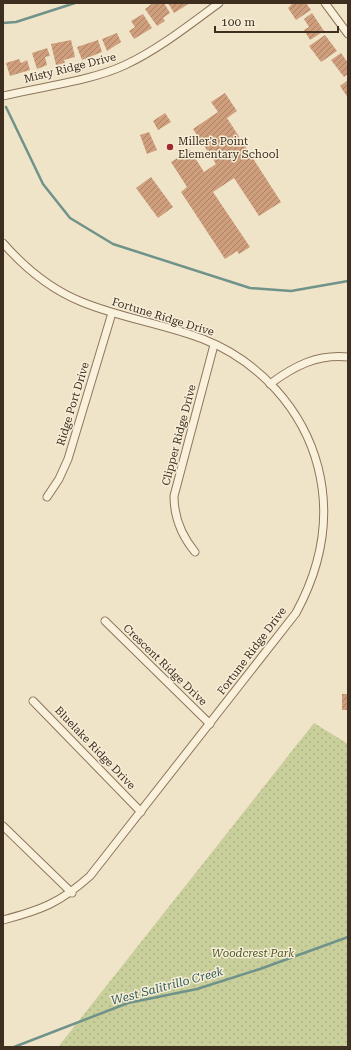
<svg xmlns="http://www.w3.org/2000/svg" width="351" height="1050" viewBox="0 0 351 1050" font-family="'Roboto Serif',serif">
	<defs>
		<pattern id="park-dots" width="8" height="8" patternUnits="userSpaceOnUse"><rect width="8" height="8" fill="#c9cf9b"/><path d="M2 2h.1M6 6h.1" fill="none" stroke="#aeb285" stroke-width="1.8" stroke-linecap="round"/></pattern>
		<pattern id="building-hatch" width="6" height="6" patternUnits="userSpaceOnUse"><rect width="6" height="6" fill="#cf9f7d"/><path d="M-1 1l2-2M0 6l6-6M5 7l2-2" fill="none" stroke="#a98266"/></pattern>
	</defs>
	<rect width="100%" height="100%" fill="#f0e4c8"/>
	<!-- park -->
	<path fill="url(#park-dots)" d="M314,723l34,21v303h-290z"/>
	<g fill="none" stroke-linecap="round" stroke-linejoin="round">
		<!-- stream -->
		<g stroke="#6f938a" stroke-width="2.5">
			<path d="M3,23l13,-1 59,-19"/>
			<path d="M6,107l37,77 27,34 43,26 137,44 41,3 57,-10"/>
			<path d="M14,1047l114,-44 69,-14 63,-20 88,-32"/>
		</g>
	</g>
	<!-- building -->
	<g fill="url(#building-hatch)">
		<path d="M153,3h11l6,10 -7,5 2,3 -8,5 -12,-17z"/>
		<path d="M168,3h22l-16,10z"/>
		<path d="M293,3h13l5,7 -15,10 -8,-12z"/>
		<path d="M312,13l12,18 -14,9 -6,-10 5,-3 -5,-8z"/>
		<path d="M143,14l9,14 -18,11 -5,-8 6,-4 -4,-6z"/>
		<path d="M117,33l4,9 -14,9 -5,-12z"/>
		<path d="M325,35l12,16 -16,11 -12,-16z"/>
		<path d="M71,40l4,17 -11,3 1,3 -9,2 -5,-21z"/>
		<path d="M98,40l4,12 -20,8 -5,-13z"/>
		<path d="M47,48l3,8 -5,1 2,8 -10,4 -5,-16z"/>
		<path d="M341,53l7,10v11l-4,3 -13,-17z"/>
		<path d="M19,59l2,4 6,-3 3,10 -20,6 -4,-13z"/>
		<path d="M348,80v18l-8,-12z"/>
		<path d="M225,93l12,18 -10,7 54,84 -22,14 -25,-38 -21,14 37,55 -11,7 -2,-3 -12,8 -44,-67 6,-5 -16,-25 19,-12 14,22 12,-8 -23,-35 25,-17 -7,-10z"/>
		<path d="M165,113l6,9 -13,8 -5,-9z"/>
		<path d="M149,132l8,18 -10,4 -7,-19z"/>
		<path d="M151,177l22,30 -15,11 -22,-30z"/>
		<rect x="342" y="694" width="6" height="16"/>
	</g>
	<g fill="none" stroke-linecap="round" stroke-linejoin="round">
		<!-- street casing -->
		<g stroke="#8d765c" stroke-width="9">
			<g id="street">
				<path d="M325,3l23,31"/>
				<path d="M3,96c37,-9 88,-15 122,-31 34,-16 64,-40 94,-62"/>
				<path d="M3,243c21,24 49,47 79,59 39,16 82,22 121,37 56,22 100,70 115,128 13,51 3,100 -22,146l-206,263c-30,27 -49,34 -87,44"/>
				<path d="M270,384c24,-18 47,-30 78,-27"/>
				<path d="M47,497l12,-18 9,-20 44,-146"/>
				<path d="M195,552c-14,-17 -21,-34 -21,-56l40,-151"/>
				<path d="M105,621l105,103"/>
				<path d="M33,701l108,111"/>
				<path d="M3,826l69,67"/>
			</g>
		</g>
		<!-- street -->
		<use href="#street" stroke="#faf1dc" stroke-width="7"/>
	</g>
	<!-- markers -->
	<circle fill="#9e2a2b" stroke="#f7eed8" stroke-width="1.5" cx="170" cy="147" r="4"/>
	<g text-anchor="middle" dominant-baseline="central" stroke-width="3" stroke-linejoin="round" paint-order="stroke">
		<!-- street labels -->
		<g font-size="11" fill="#3d2e20" stroke="#f7eed8">
			<text transform="translate(70 68) rotate(-14)">Misty Ridge Drive</text>
			<text transform="translate(163 317) rotate(17)">Fortune Ridge Drive</text>
			<text transform="translate(73 404) rotate(-73)">Ridge Port Drive</text>
			<text transform="translate(179 435) rotate(-75)">Clipper Ridge Drive</text>
			<text transform="translate(252 651) rotate(-53)">Fortune Ridge Drive</text>
			<text transform="translate(165 665) rotate(44)">Crescent Ridge Drive</text>
			<text transform="translate(95 748) rotate(46)">Bluelake Ridge Drive</text>
		</g>
		<!-- poi labels -->
		<g font-size="11" fill="#3d2e20" stroke="#f7eed8" text-anchor="start">
			<text x="178" y="141">Miller's Point<tspan x="178" dy="13">Elementary School</tspan></text>
		</g>
		<!-- park labels -->
		<g font-size="11" font-style="italic" fill="#4d5a26" stroke="#f7eed8">
			<text x="253" y="953">Woodcrest Park</text>
		</g>
		<!-- water labels -->
		<g font-size="12" font-style="italic" fill="#2f5d5a" stroke="#f7eed8">
			<text transform="translate(167 986) rotate(-15)">West Salitrillo Creek</text>
		</g>
	</g>
	<!-- border -->
	<rect width="351" height="1050" fill="none" stroke="#3d2e20" stroke-width="8"/>
	<!-- scale -->
	<path d="M215 26v6h123v-6" fill="none" stroke="#3d2e20" stroke-width="2"/>
	<text x="221" y="26" font-size="12" fill="#3d2e20" stroke="#f7eed8" stroke-width="3" paint-order="stroke">100 m</text>
</svg>
